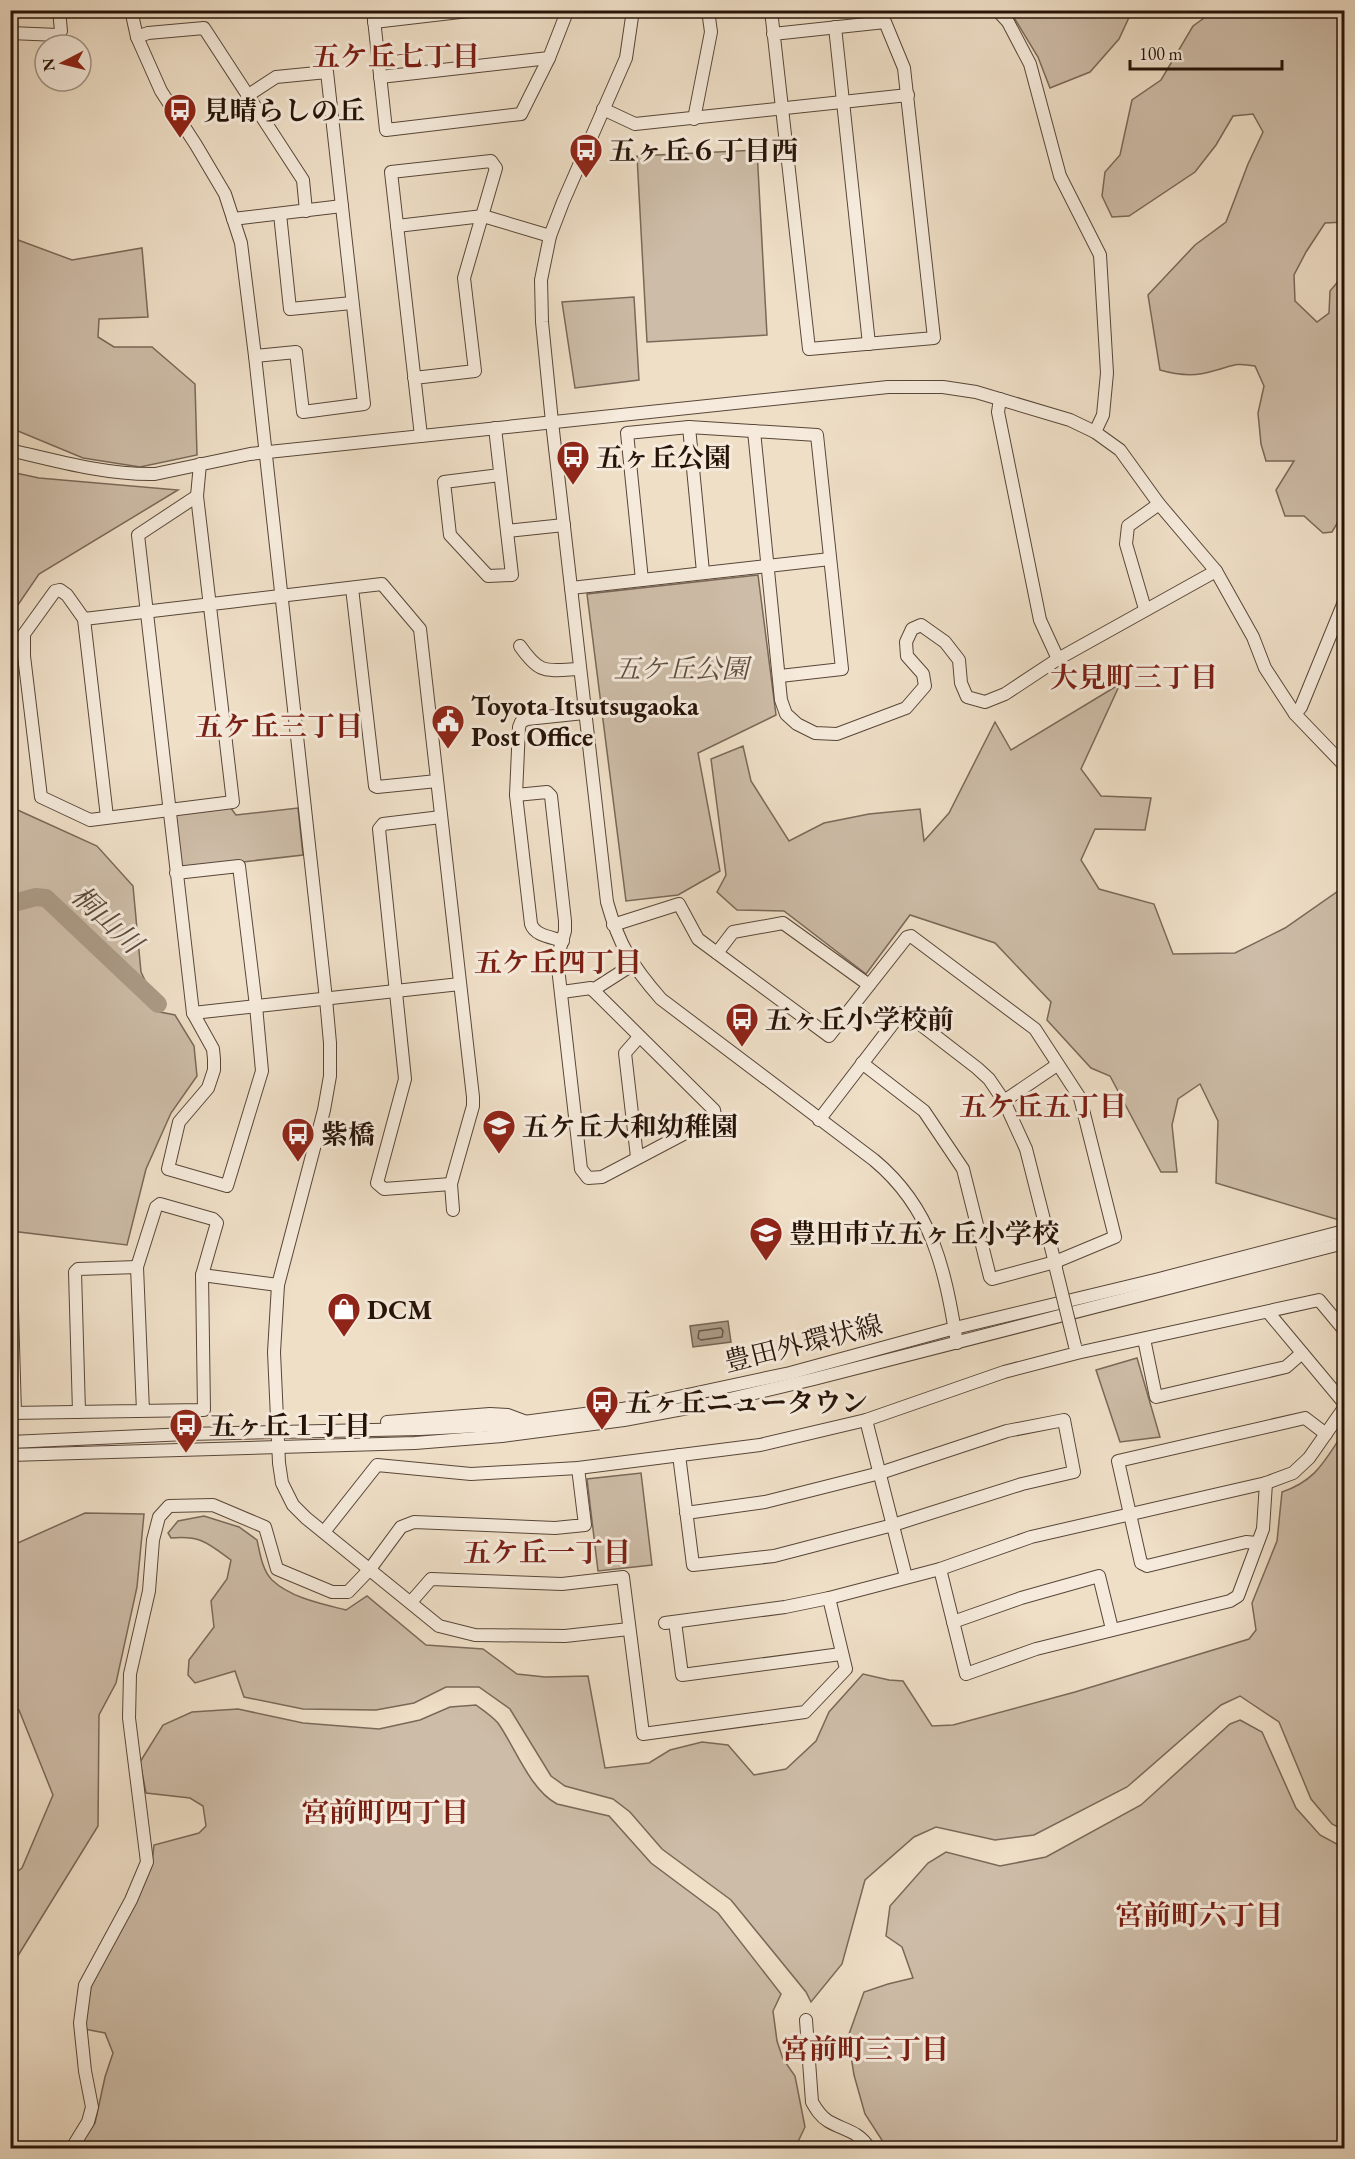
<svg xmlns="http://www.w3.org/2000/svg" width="1355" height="2159" viewBox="0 0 1355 2159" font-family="'EB Garamond','Noto Serif JP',serif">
	<rect width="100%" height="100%" fill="#efdfc7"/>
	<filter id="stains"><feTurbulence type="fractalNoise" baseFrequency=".00333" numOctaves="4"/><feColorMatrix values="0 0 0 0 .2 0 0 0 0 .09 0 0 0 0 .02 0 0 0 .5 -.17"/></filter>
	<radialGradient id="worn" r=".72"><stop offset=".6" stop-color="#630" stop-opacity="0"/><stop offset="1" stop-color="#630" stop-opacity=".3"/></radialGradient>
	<!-- green -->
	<g fill="#cdbca7" stroke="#7a6858" stroke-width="1.5">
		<path d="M1010,11h122l-13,28 -29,33 -40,16 -12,-31z"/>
		<path d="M1214,11h130v211l-19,1 -19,29 -12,23 1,26 22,21 12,-9 1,-22 11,-13h3v239l-5,3 -7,12 -9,1 -19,-17h-19l-9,-26 18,-29h-28l-5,-17 -3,-31 6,-27 -9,-20c-21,-4 -22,0 -42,5 -18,6 -36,4 -53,-1l-12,-75 47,-50 31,-23 22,-58 15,-32 -10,-18 -20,2 -17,29 -21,27 -66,44 -17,1 -10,-21 3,-24 15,-17 12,-55 29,-20 32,-54z"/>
		<path d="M757,150l10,185 -120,7 -10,-186z"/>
		<path d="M10,237l62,23 70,-12 6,69 -49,2 -1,18 16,10h38l43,37 2,71 -57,12 -57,-9 -65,-27h-7z"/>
		<path d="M634,297l5,83 -64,8 -13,-86z"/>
		<path d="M11,472l28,6 139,12 -139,84 -28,41z"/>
		<path d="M758,575l18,140 -78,38 22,118 -42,24 -52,6 -39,-307z"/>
		<path d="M1120,684l-39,85 20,27 50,2 -6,32 -50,-1 -14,31 18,29 55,15 19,50 62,-1 50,-25 59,-41v333h-5l-123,-37 2,-62 -18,-37 -22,15 -6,26 5,47h-16l-51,-96 -19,-8 -44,-48 4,-18 -56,-59 -85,-28 -44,59 -82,-63 -47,-1 -20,-18 9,-17 -15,-116 32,-13 8,35 38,60 35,-18 45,-9 51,-5 4,32 25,-28 46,-91 16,28z"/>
		<path d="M11,807l86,39 36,40 8,86 19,40 15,3 19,31 3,30 -26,37 -25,56 -19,76 -116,-14z"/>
		<path d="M230,807l6,8 62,-7 5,47 -122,14 -7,-55z"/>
		<path d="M1137,1358l23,79 -40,5 -24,-72z"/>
		<path d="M1344,1432v398l-12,-6 -21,-25 -32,-77 -39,-26 -19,9 -94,82 -93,48 -39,5 -59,-13 -22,10 -49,43 -23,84 -31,38 -5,-10 -75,-92 -69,-51 -32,-37 -17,-13 -48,-13 -14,-10 -41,-67 -31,-22h-33l-32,16 -38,7 -73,-1 -59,-12 -9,-26 -40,12 -7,-8 1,-15 25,-33 -3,-26 16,-22 4,-19c-23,-17 -31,-25 -60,-22l-3,-5 10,-12 26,-5 35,11 18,13c3,13 5,30 15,40 19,18 50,24 74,30l21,-14 59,49 57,4 34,25 28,3 43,-1 17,92 44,-5 21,-13 32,-8 26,3 26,30 32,-6 30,-28 13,-29 34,-38 26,6 14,1 29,45 21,-1 122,-33 174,-53 7,-9 -4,-27 25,-62 5,-49c35,-12 42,-31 62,-60z"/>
		<path d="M641,1473l11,92 -54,6 -11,-92z"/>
		<path d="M85,1513l59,1 -7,73 -21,96 -17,32 -1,111 -87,141v-91l11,-8 31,-73 -34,-85 -8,-5v-159z"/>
		<path d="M476,1705c7,5 16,11 22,18 17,24 32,67 59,81l52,12 42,47 67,50 63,81 -8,17 4,30 6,18 12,17 10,51 -10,21h-717l17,-25 10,-46 8,-24 -8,-20 -21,-4 7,-44 61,-122 2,-18 45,-12 7,-7 -3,-20 -13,-8 -44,-5 -6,-31 23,-37 29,-13 46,-3 65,14 76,6 41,-9 30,-13z"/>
		<path d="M1240,1720l22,12 34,76 24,27 24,13v300h-457l-22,-34 -11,-39 -6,-38 16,-45 24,-8 25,-6 -11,-31 -16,-11 4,-30 38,-43 18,-11 54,14 46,-9 95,-52 89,-81z"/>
	</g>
	<!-- water -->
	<path fill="#ab9a86" stroke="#766454" stroke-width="1.5" d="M728,1321l3,21 -38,5 -3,-21z"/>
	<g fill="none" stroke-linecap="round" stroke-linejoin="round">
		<!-- shore -->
		<path stroke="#685647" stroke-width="1.5" d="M721,1328l2,3 -1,6 -21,3 -3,-2 1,-7z"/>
		<!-- river -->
		<path stroke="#ab9a86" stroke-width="18" d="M10,904l26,-7 10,1 112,106"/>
		<!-- minor casing -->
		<g stroke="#584638" stroke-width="14">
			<g id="minor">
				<path d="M131,10l6,27 24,54 35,54 29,49 16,49 14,113 71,643 4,44v33l-6,34 -46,175 -4,67 5,111 3,20 11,22 13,13 133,108 36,9 90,1 64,-7"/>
				<path d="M373,10l13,120 135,-16 28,-56 16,-41 -1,-7"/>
				<path d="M633,10l-7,48 -63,144 -13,34 -9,44 1,42 10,100 55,480c12,43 25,64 54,97l213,161c59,49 71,110 83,183"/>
				<path d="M771,10c12,113 25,226 38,339l125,-11 -30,-270 -19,-46 -112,12"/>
				<path d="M997,10l11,12 22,42 30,112 40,79 7,118 -4,42 -8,17"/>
				<path d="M374,22l103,-12"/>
				<path d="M835,27l34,317"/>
				<path d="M10,33l48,2 3,-4 -2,-21"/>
				<path d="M137,37l11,-4 56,-5 99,152 3,31"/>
				<path d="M380,77l169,-19"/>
				<path d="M247,96l29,-19 51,-5 37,332 -61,8 -7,-60 -41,4"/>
				<path d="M603,109l32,15 273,-29"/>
				<path d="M694,119l17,-87 -3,-22"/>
				<path d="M280,214l10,95 62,-6"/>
				<path d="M233,219l109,-13"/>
				<path d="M397,226l86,-10 67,20"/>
				<path d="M414,378l61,-7 -11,-93 32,-110 -5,-7 -100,11 30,264"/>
				<path d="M1000,399l-2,13 42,208 18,39"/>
				<path d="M689,427l14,145"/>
				<path d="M495,428l17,147 -24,1 -38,-41 -6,-53 56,-7"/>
				<path d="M754,431l27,269 5,14 11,10 18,9 22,1 69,-26 19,-22 -2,-12 -16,-18 -1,-14 6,-13 9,-4 24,17 14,18 2,23 6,14 18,5 20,-8 53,-35 158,-88"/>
				<path d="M10,450c47,11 97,25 145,24l95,-20 638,-67h55l33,5 94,28 25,12 25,18 39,54 57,67 37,66 12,31 30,46 49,51"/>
				<path d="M200,464l-3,32 36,306 -143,18 -49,-23 -17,-141v-22l31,-43 5,-1 7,5 17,24c99,-12 199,-23 298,-35l38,45 53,468v9l-19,67 -3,11 2,26"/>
				<path d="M507,531l57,-6"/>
				<path d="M642,580l-15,-147 62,-6 128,8 25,234 -62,7"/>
				<path d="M352,588l23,198 2,1 60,-6"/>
				<path d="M571,588l259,-29"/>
				<path d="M1145,609l-19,-65 2,-18 31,-22"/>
				<path d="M84,619l23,198"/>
				<path d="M520,646c21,30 26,24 60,23"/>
				<path d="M1295,714l6,-7 43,-105"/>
				<path d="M516,795l31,-3 4,4 14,125v10l-8,28 24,210 7,9 14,-1 110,-58 3,-3 -1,-6 -121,-120"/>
				<path d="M441,817l-58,7 -4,5 26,250 -28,104 7,6 67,-5"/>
				<path d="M176,873l63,-7 17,140 6,65 -35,115 -59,-17 11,-47 29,-34 6,-18v-11l-1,-10 -20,-36 -55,-478 59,-39"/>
				<path d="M613,925l66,-21 19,35 131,97 78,-99 4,-1 124,93 45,69 35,139 -60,25 -63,17 -2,-2 -27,-108 -39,-58 -62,-48"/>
				<path d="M563,941c-11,-4 -28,-5 -32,-17l-15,-129 3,-68 2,-5 6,-3 57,-6"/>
				<path d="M717,953l16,-21 50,-9 86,62"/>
				<path d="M562,992l29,-4 2,2 39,-25"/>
				<path d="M193,1013l267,-29"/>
				<path d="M1004,1101l53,-36"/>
				<path d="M819,1120l82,-107 6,1 70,54 12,11 15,22 22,48 30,118"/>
				<path d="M637,1157l-12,-104 14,-16"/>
				<path d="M10,1242l5,171"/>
				<path d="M202,1275l76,10"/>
				<path d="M1268,1312l76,91"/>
				<path d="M1144,1339l12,58 130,-30 16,-14"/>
				<path d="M79,1412l-4,-140 3,-3 59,-2"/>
				<path d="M10,1413l191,-3h3l-2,-135 15,-52 -4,-4 -53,-15 -4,3 -19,60 6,144"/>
				<path d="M866,1420l40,157"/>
				<path d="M387,1422l103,-8 18,1 16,6"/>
				<path d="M10,1442l177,-8 233,-5 80,-4 122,-16 168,-36 165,-45 204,-49 185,-48"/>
				<path d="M10,1455l405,-12 87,-7 122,-16 80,-15 110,-26 530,-136"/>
				<path d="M679,1455l14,110 81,-9 119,-31 129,-41 52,-12 -10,-52 -57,11 -127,42 -115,29 -79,11"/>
				<path d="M324,1532l53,-67 94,9 107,-6 182,-23 106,-25 138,-48 73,-19 242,-53 25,30"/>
				<path d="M1257,1543l-11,-1 -99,24 -6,-3 -23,-102 187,-43 21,16"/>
				<path d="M940,1569l26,105 70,-25 194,-48 8,-5 25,-67 3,-46"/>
				<path d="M411,1602l20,-23 131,5 61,-7 20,157 162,-22 41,-43 -17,-71"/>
				<path d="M675,1622l7,53 159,-21"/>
				<path d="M953,1622l68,-24 78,-22 13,53"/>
				<path d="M665,1623l120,-16 44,-9 111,-29 91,-32 235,-54 27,-10 16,-15 35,-50"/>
				<path d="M806,2020l6,82c4,7 8,14 16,19 15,9 31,10 41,27"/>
				<path d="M72,2148l16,-26 4,-15 -7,-36 -5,-48 5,-38 46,-85 16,-38 -18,-144 1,-44 19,-83 4,-51 6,-23 10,-11 44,-1 52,22 12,42 55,23h16l22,-23 31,-42 13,-5 141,6 30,-3 -7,-57"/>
			</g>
		</g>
		<!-- minor -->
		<use href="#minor" stroke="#f5eadb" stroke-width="12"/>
		<!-- minor-bridge casing -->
		<g stroke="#584638" stroke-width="14" stroke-linecap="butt">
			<path id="minor-bridge" d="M1056,1269l19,77"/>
		</g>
		<!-- minor-bridge -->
		<use href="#minor-bridge" stroke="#f5eadb" stroke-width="12"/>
	</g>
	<!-- icons -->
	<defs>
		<g id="bus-pin" transform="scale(1.725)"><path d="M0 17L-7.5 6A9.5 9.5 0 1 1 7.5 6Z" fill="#8f2418" stroke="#f5eadb"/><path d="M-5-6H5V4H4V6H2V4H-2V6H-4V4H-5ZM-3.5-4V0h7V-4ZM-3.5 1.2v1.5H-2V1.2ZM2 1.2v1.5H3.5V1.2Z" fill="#fff"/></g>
		<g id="civic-pin" transform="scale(1.725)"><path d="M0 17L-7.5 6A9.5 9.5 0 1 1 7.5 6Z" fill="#8f2418" stroke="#f5eadb"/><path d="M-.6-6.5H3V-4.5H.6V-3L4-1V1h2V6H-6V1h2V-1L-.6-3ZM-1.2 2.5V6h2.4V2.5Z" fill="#fff"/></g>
		<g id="school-pin" transform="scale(1.725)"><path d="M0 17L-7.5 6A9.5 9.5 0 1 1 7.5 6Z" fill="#8f2418" stroke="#f5eadb"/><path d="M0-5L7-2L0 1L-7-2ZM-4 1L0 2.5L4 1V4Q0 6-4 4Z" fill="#fff"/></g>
		<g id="shop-pin" transform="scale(1.725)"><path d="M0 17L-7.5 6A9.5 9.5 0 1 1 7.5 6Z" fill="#8f2418" stroke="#f5eadb"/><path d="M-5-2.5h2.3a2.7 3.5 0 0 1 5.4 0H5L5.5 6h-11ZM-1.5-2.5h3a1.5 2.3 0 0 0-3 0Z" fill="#fff"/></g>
	</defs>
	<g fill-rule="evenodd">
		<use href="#bus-pin" x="180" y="110"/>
		<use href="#bus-pin" x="586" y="150"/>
		<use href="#bus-pin" x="573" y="457"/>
		<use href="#civic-pin" x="448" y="721"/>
		<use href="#bus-pin" x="742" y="1019"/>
		<use href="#school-pin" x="499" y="1126"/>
		<use href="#bus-pin" x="298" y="1134"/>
		<use href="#school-pin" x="766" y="1233"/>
		<use href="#shop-pin" x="344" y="1309"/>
		<use href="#bus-pin" x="602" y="1402"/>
		<use href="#bus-pin" x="186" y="1425"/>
	</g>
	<g text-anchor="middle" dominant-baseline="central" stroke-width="6" stroke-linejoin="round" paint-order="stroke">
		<!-- poi labels -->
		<g font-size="27" font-weight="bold" fill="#261308" stroke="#f5eadb" text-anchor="start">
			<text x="203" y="110">見晴らしの丘</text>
			<text x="609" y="150">五ヶ丘６丁目西</text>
			<text x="596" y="457">五ヶ丘公園</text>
			<text x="471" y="705">Toyota Itsutsugaoka<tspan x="471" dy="31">Post Office</tspan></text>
			<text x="765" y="1019">五ヶ丘小学校前</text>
			<text x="522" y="1126">五ケ丘大和幼稚園</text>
			<text x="321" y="1134">紫橋</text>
			<text x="789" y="1233">豊田市立五ヶ丘小学校</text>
			<text x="367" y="1309">DCM</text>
			<text x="625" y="1402">五ヶ丘ニュータウン</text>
			<text x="209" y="1425">五ヶ丘１丁目</text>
		</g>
		<!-- park labels -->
		<g font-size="27" font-style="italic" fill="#604e40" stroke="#f5eadb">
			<text x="681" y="668">五ケ丘公園</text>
		</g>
		<!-- street labels -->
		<g font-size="27" fill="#261308" stroke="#f5eadb">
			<text transform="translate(803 1343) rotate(-14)">豊田外環状線</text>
		</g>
		<!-- neighbourhood labels -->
		<g font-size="28" font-weight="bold" fill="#7a1f14" stroke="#f5eadb">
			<text x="396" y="56">五ケ丘七丁目</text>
			<text x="1134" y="677">大見町三丁目</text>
			<text x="279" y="726">五ケ丘三丁目</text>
			<text x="558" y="962">五ケ丘四丁目</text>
			<text x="1043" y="1106">五ケ丘五丁目</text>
			<text x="547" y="1552">五ケ丘一丁目</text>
			<text x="385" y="1812">宮前町四丁目</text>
			<text x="1199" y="1915">宮前町六丁目</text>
			<text x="865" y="2049">宮前町三丁目</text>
		</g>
		<!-- water labels -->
		<g font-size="28" font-style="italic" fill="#5b493a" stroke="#f5eadb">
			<text transform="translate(107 919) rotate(43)">桐山川</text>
		</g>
	</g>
	<!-- margin -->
	<rect width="1355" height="2159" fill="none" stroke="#efdfc7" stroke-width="36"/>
	<rect x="12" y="12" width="1331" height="2135" fill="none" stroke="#261308" stroke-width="3"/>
	<rect x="18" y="18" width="1319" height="2123" fill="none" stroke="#261308" stroke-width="1.5"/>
	<!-- north arrow -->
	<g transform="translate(63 63) rotate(263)"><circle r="28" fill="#f5eadb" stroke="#a29487" stroke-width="1.5"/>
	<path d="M0-4.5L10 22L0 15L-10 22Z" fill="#8f2418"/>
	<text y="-9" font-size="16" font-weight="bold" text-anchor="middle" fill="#261308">N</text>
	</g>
	<!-- scale -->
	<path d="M1130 60v9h152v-9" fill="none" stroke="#261308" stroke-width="3"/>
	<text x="1139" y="60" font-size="18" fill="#261308" stroke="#f5eadb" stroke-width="4.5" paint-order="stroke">100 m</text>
	<rect width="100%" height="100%" filter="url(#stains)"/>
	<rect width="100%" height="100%" fill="url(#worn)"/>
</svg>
